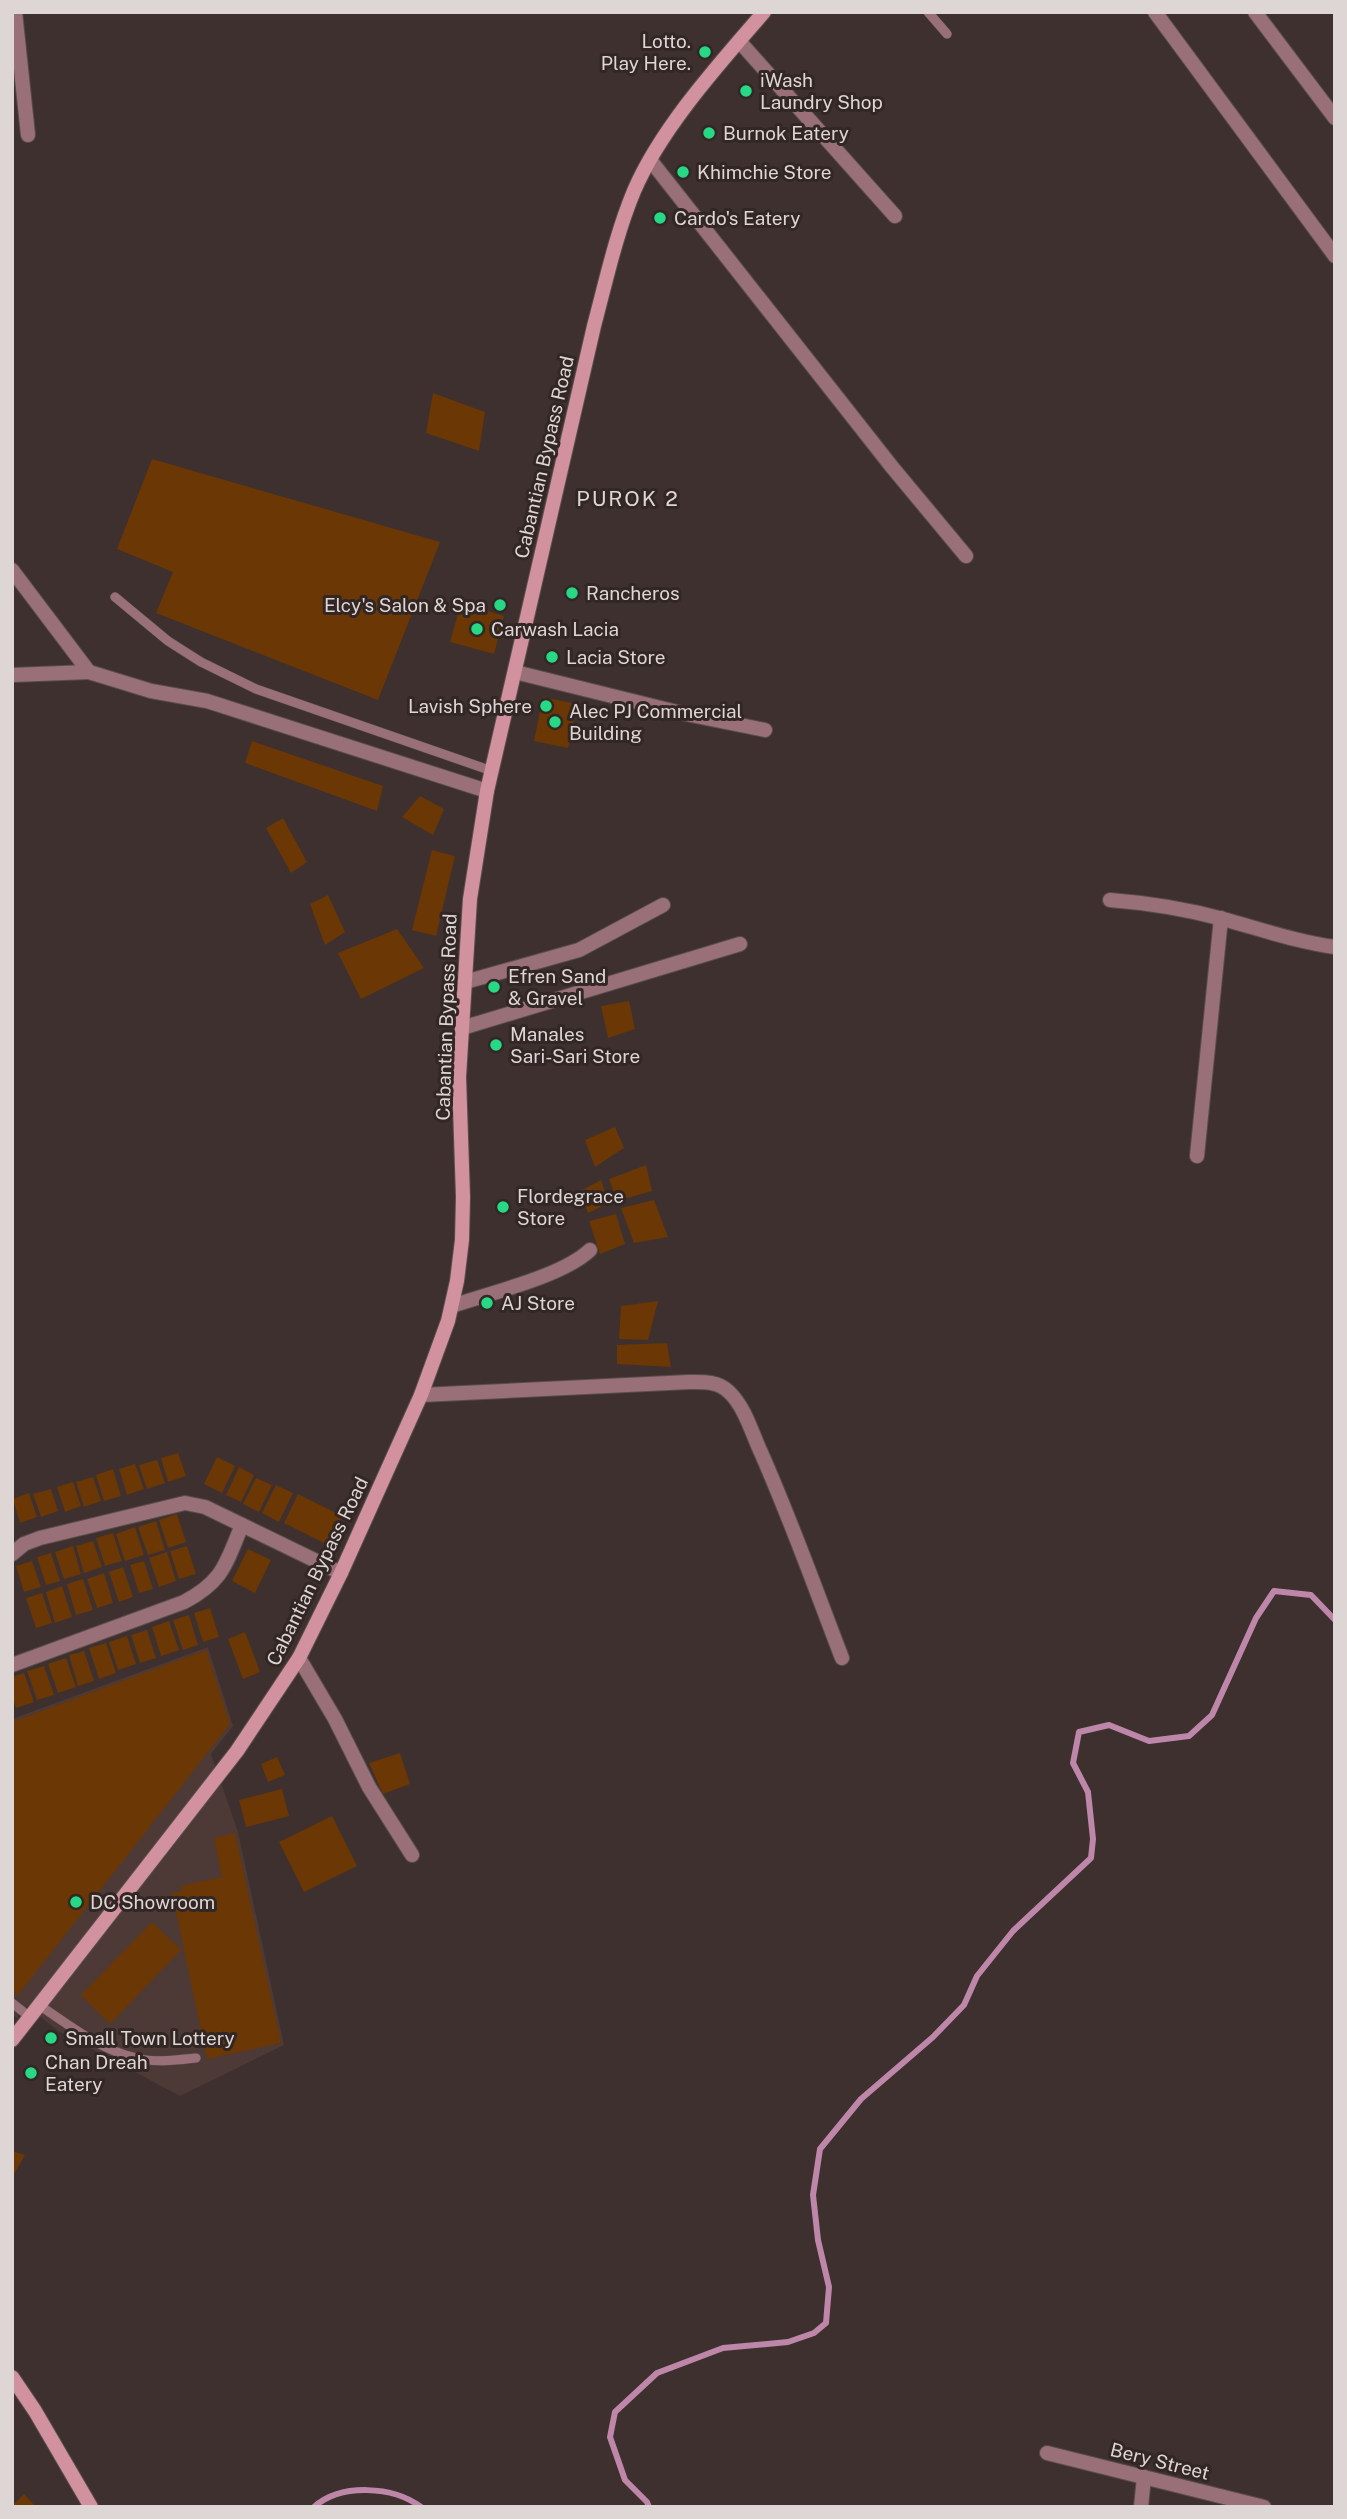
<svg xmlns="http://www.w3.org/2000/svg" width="1347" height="2519" viewBox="0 0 1347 2519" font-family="'Public Sans',sans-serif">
	<rect width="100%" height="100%" fill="#3d302e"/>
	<!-- built -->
	<path fill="#4d3a36" d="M208,1647l25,79 -22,28 27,78 46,213 -104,51 -122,-65 -31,-25 -10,12 -5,-3v-296z"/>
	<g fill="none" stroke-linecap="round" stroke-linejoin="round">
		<!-- stream -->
		<g stroke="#be87a9" stroke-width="6">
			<path d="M314,2507c27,-24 79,-21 107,0"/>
			<path d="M649,2507l-2,-5 -22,-22 -15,-43 5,-25 42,-39 66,-25 65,-6 26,-9 12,-10 3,-36 -11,-47 -5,-45 7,-46 41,-50 72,-62 31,-32 13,-29 36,-45 78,-73 2,-19 -5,-47 -15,-29 6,-31 30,-7 40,16 40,-5 23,-21 44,-97 18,-27 37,4 24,25"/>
		</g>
	</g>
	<!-- building -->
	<g fill="#6a3705">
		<path d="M433,393l52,19 -6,39 -53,-18z"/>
		<path d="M152,459l288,83 -62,158 -222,-87 17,-41 -56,-23z"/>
		<path d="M461,603l43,13 -10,38 -44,-12z"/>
		<path d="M543,697l34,7 -9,44 -34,-7z"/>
		<path d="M252,741l131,45 -6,25 -132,-48z"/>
		<path d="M420,796l24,13 -11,26 -31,-18z"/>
		<path d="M283,818l24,44 -16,11 -25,-45z"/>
		<path d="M432,850l23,6 -19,80 -24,-6z"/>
		<path d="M328,895l17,37 -20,13 -15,-41z"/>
		<path d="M397,929l27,39 -63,31 -23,-46z"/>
		<path d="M629,1001l6,28 -27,9 -7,-32z"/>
		<path d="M615,1127l9,21 -29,19 -10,-27z"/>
		<path d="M646,1165l6,26 -35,10 -8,-22z"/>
		<path d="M601,1180l8,23 -21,10 -8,-22z"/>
		<path d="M654,1200l14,37 -34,6 -13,-35z"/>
		<path d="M616,1214l9,30 -25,10 -11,-33z"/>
		<path d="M658,1301l-10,39 -29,-1 2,-33z"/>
		<path d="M667,1343l4,24 -54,-3v-19z"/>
		<path d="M178,1453l8,23 -18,6 -7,-24z"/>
		<path d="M217,1457l18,9 -13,27 -18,-9z"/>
		<path d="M157,1460l8,23 -18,6 -8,-24z"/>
		<path d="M135,1464l9,25 -17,6 -8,-26z"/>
		<path d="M239,1467l15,8 -13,27 -15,-7z"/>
		<path d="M113,1469l8,27 -17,5 -8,-26z"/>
		<path d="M93,1477l8,24 -17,6 -8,-25z"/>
		<path d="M256,1478l16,7 -13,27 -16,-8z"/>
		<path d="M73,1482l8,24 -16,6 -8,-25z"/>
		<path d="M276,1485l17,8 -14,29 -17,-9z"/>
		<path d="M51,1489l7,22 -17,6 -8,-23z"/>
		<path d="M29,1493l8,24 -17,6 -7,-24z"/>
		<path d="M298,1494l44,22 -14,29 -44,-22z"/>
		<path d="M177,1514l9,28 -18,6 -9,-28z"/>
		<path d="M156,1521l9,29 -17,5 -10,-28z"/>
		<path d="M135,1527l9,28 -19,6 -9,-27z"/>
		<path d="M113,1533l9,28 -17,5 -9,-28z"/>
		<path d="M93,1541l9,26 -18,6 -8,-27z"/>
		<path d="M73,1546l8,28 -17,5 -9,-27z"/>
		<path d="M187,1546l9,28 -17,5 -9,-28z"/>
		<path d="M248,1549l23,11 -16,33 -23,-12z"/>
		<path d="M167,1552l9,29 -17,6 -10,-29z"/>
		<path d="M51,1553l9,28 -14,4 -9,-28z"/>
		<path d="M32,1561l9,26 -17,5 -8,-26z"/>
		<path d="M144,1561l9,28 -14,4 -9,-28z"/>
		<path d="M123,1567l10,30 -14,5 -10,-30z"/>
		<path d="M104,1573l9,30 -16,5 -10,-29z"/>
		<path d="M83,1579l10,31 -17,5 -9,-31z"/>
		<path d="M62,1586l10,31 -17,6 -9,-31z"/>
		<path d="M42,1593l10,30 -16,5 -10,-30z"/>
		<path d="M210,1608l9,29 -16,5 -9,-29z"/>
		<path d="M189,1615l9,30 -15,5 -10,-30z"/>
		<path d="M169,1621l10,29 -18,6 -9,-29z"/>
		<path d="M147,1630l9,28 -16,5 -9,-28z"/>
		<path d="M245,1632l15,40 -17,7 -15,-40z"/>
		<path d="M127,1636l9,28 -18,6 -9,-28z"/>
		<path d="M106,1643l10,30 -17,6 -10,-31z"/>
		<path d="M206,1650l24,74 -212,271 -6,-5v-268z"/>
		<path d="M84,1651l10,30 -16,5 -9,-31z"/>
		<path d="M66,1658l10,29 -18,6 -10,-29z"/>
		<path d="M44,1666l10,29 -17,5 -10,-29z"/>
		<path d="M24,1673l10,29 -18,6 -4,-12v-19z"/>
		<path d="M400,1753l10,31 -27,10 -14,-31z"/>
		<path d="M277,1757l8,18 -17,7 -7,-18z"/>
		<path d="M282,1789l7,27 -43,11 -7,-27z"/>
		<path d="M332,1816l25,50 -53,26 -25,-50z"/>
		<path d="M235,1833l46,210 -74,16 -35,-166 10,-2 -1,-5 41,-9 -8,-39z"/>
		<path d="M152,1922l29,28 -71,74 -29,-29z"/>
		<path d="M12,2151l13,4 -13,23z"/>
		<path d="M24,2494l12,13h-24v-1z"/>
	</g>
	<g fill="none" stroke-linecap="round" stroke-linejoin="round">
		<!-- service casing -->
		<g stroke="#5a4e4c" stroke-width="10">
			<g id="service">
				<path d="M928,12l19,22"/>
				<path d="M115,597l53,44 33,21 55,27 236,82"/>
				<path d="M12,2003l18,14"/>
				<path d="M39,2005c30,20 61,45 97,53 20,5 41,2 60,0"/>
			</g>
		</g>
		<!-- minor casing -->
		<g stroke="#5a4e4c" stroke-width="16">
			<g id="minor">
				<path d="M15,12l13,123"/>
				<path d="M1155,12l180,244"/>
				<path d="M1255,12l80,106"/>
				<path d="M739,41l156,175"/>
				<path d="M651,161l241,306 74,89"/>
				<path d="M12,570l77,102 62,19 56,10 280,90"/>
				<path d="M515,672l166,41 84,17"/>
				<path d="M12,675l77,-3"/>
				<path d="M1110,900c39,3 76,9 113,19 37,10 74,23 112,28"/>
				<path d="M465,982l114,-32 84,-45"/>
				<path d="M462,1028l278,-84"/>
				<path d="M1197,1156l24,-238"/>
				<path d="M452,1306c38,-13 111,-30 138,-56"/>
				<path d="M421,1395l268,-13c14,0 29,-1 40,10 15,14 22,38 30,56 31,69 56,140 83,210"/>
				<path d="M12,1554l12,-10 16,-6 145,-35 20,4 136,66"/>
				<path d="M299,1658l36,61 34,68 43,68"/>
				<path d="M12,1665l172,-63c40,-21 42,-39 58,-77"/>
				<path d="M1047,2453l217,54"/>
				<path d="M1141,2507l3,-30"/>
			</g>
		</g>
		<!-- secondary casing -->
		<g stroke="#5a4e4c" stroke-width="16">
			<g id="secondary">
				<path d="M12,2040l225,-289 62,-93 42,-85 80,-178 27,-74 9,-40 5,-41 1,-43 -4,-120 11,-178 17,-108 107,-465c12,-45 22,-92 40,-135 27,-63 85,-127 130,-179"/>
				<path d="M12,2377l23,34 56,96"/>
			</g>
		</g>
		<!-- service -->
		<use href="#service" stroke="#997078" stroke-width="9"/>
		<!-- minor -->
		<use href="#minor" stroke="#997078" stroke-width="14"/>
		<!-- secondary -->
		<use href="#secondary" stroke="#d1919e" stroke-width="14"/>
	</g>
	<!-- markers -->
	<g fill="#27d885" stroke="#322724" stroke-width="2.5">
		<circle cx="705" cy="52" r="7"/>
		<circle cx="746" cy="91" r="7"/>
		<circle cx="709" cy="133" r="7"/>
		<circle cx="683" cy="172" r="7"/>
		<circle cx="660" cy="218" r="7"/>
		<circle cx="572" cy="593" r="7"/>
		<circle cx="500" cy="605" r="7"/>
		<circle cx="477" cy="629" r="7"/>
		<circle cx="552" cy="657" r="7"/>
		<circle cx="546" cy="706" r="7"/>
		<circle cx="555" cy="722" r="7"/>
		<circle cx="494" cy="987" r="7"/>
		<circle cx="496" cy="1045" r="7"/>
		<circle cx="503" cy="1207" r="7"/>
		<circle cx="487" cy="1303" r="7"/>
		<circle cx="76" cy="1902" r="7"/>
		<circle cx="51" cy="2038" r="7"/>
		<circle cx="31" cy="2073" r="7"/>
	</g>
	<g text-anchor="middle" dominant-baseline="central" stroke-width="6" stroke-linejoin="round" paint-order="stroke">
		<!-- poi labels -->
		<g font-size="19" fill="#ded6d4" stroke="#322724" text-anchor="start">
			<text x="691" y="41" text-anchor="end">Lotto.<tspan x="691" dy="22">Play Here.</tspan></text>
			<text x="760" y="80">iWash<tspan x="760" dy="22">Laundry Shop</tspan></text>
			<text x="723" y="133">Burnok Eatery</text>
			<text x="697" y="172">Khimchie Store</text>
			<text x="674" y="218">Cardo's Eatery</text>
			<text x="586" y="593">Rancheros</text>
			<text x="486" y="605" text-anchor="end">Elcy's Salon &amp; Spa</text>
			<text x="491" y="629">Carwash Lacia</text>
			<text x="566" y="657">Lacia Store</text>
			<text x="532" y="706" text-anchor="end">Lavish Sphere</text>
			<text x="569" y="711">Alec PJ Commercial<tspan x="569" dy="22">Building</tspan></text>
			<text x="508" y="976">Efren Sand<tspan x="508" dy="22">&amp; Gravel</tspan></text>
			<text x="510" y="1034">Manales<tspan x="510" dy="22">Sari-Sari Store</tspan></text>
			<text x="517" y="1196">Flordegrace<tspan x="517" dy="22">Store</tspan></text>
			<text x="501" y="1303">AJ Store</text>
			<text x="90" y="1902">DC Showroom</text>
			<text x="65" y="2038">Small Town Lottery</text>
			<text x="45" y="2062">Chan Dreah<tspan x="45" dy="22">Eatery</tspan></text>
		</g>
		<!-- street labels -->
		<g font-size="19" fill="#ded6d4" stroke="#322724">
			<text transform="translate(544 457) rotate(-77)">Cabantian Bypass Road</text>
			<text transform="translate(446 1017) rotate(-88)">Cabantian Bypass Road</text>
			<text transform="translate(317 1571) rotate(-64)">Cabantian Bypass Road</text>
			<text transform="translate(1160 2461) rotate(14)">Bery Street</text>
		</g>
		<!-- neighbourhood labels -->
		<g font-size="21" letter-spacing="2" fill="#ded6d4" stroke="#322724">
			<text x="628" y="498">PUROK 2</text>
		</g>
	</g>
	<!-- border -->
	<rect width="1347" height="2519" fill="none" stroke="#ded6d4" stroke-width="28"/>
</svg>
